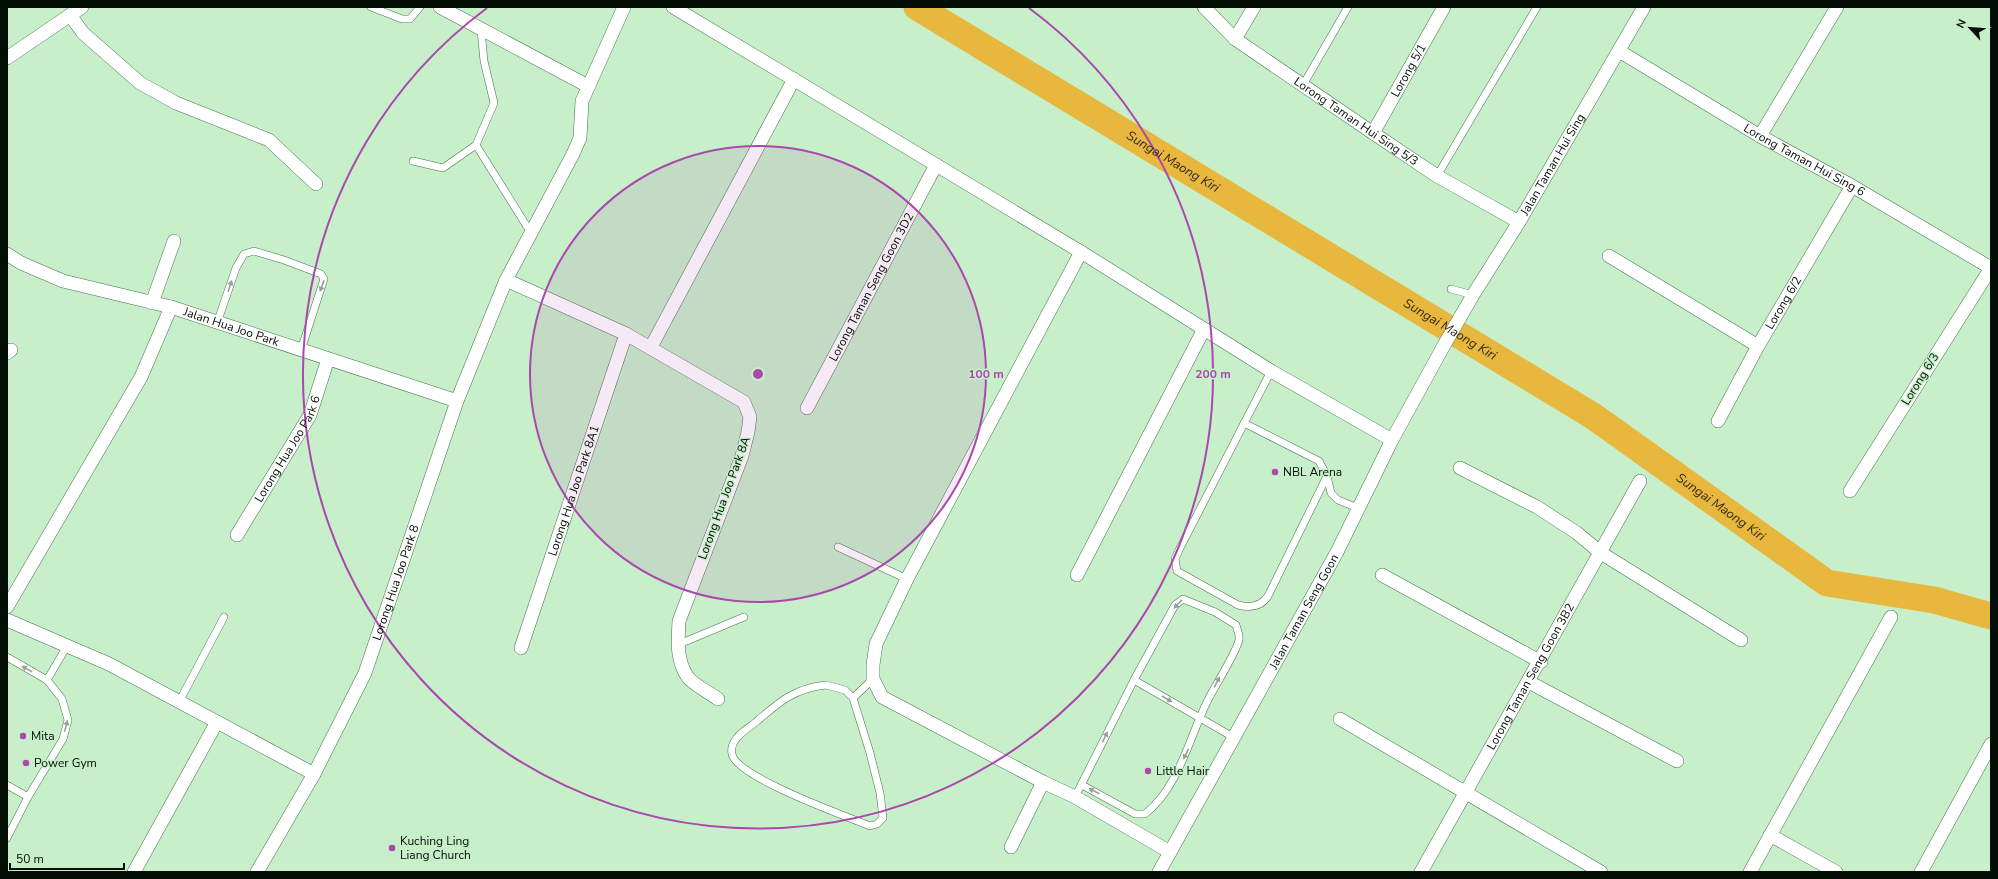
<svg xmlns="http://www.w3.org/2000/svg" width="1998" height="879" viewBox="0 0 1998 879" font-family="'Nunito Sans',sans-serif">
	<rect width="100%" height="100%" fill="#c7efc9"/>
	<g fill="none" stroke-linecap="round" stroke-linejoin="round">
		<!-- river -->
		<path stroke="#e8b73d" stroke-width="27" id="s1" d="M917,7l676,409 234,167 107,17 57,16"/>
		<!-- lane casing -->
		<g stroke="#4b704e" stroke-width="8">
			<g id="lane">
				<path d="M371,7l31,12h8l10,-12"/>
				<path d="M481,30l3,31 10,42 -18,42 55,88"/>
				<path d="M1303,85l45,-78"/>
				<path d="M413,161l30,7 33,-23"/>
				<path d="M1437,176l100,-169"/>
				<path d="M1451,289l22,6"/>
				<path d="M217,323l19,-55 8,-14 10,-3 30,9 37,14 3,5 -23,71"/>
				<path d="M1271,371l-92,179 -4,9 2,12 61,34c12,3 23,2 30,-9l59,-120"/>
				<path d="M1244,423l75,38 8,15 4,17 7,7 20,8"/>
				<path d="M838,547l69,32"/>
				<path d="M677,645l67,-28"/>
				<path d="M7,657l40,23"/>
				<path d="M1134,680l99,57"/>
				<path d="M826,685l19,5 8,8 17,55 10,40 3,25 -6,6 -7,2c-24,-10 -134,-49 -138,-72 -3,-15 14,-24 24,-32 23,-20 39,-34 70,-37z"/>
				<path d="M853,698l20,-19"/>
				<path d="M179,702l45,-85"/>
				<path d="M7,785l21,12"/>
				<path d="M1075,797l59,-117 41,-75 8,-6 32,13 21,13c1,4 4,11 3,15 -3,13 -24,46 -31,60 -19,37 -28,86 -63,114h-10l-53,-29"/>
				<path d="M7,838l21,-41 35,-58 5,-19 -6,-21 -15,-19 20,-34"/>
			</g>
		</g>
		<!-- street casing -->
		<g stroke="#4b704e" stroke-width="14">
			<g id="street">
				<path d="M440,7l148,79"/>
				<path d="M673,7l408,245 190,119 121,69"/>
				<path id="s2" d="M1204,7l31,32 138,94 64,43 82,46"/>
				<path d="M70,15l13,18 57,50 36,20 93,37 47,44"/>
				<path d="M1235,39l19,-32"/>
				<path id="s3" d="M1619,51l141,85 92,50 139,82 -141,223"/>
				<path d="M7,58l75,-51"/>
				<path id="s4" d="M1373,133l71,-126"/>
				<path d="M1760,136l77,-129"/>
				<path d="M1081,252l-174,327 -31,65 -3,21v14l9,18 161,85 32,15 95,55"/>
				<path id="s5" d="M7,254l14,9 42,18 108,26 286,94"/>
				<path d="M1609,256l149,90"/>
				<path d="M506,280l120,54 118,68 6,15 -2,15 -6,24 -63,165c-1,19 -3,38 8,55 6,9 22,16 31,23"/>
				<path d="M152,303l22,-62"/>
				<path d="M651,347l143,-268"/>
				<path d="M7,353l4,-3"/>
				<path id="s6" d="M807,408l129,-243"/>
				<path id="s7" d="M1718,421l40,-75 94,-160"/>
				<path d="M1460,468l77,39 40,26 24,20 140,87"/>
				<path id="s8" d="M237,535l73,-120 18,-56"/>
				<path d="M1077,575l127,-246"/>
				<path d="M1382,575l159,87"/>
				<path d="M7,607l134,-230 30,-70"/>
				<path d="M7,620l102,44 205,110"/>
				<path id="s9" d="M521,648l105,-314"/>
				<path d="M1529,682l148,79"/>
				<path d="M1340,719l261,153"/>
				<path d="M1770,835l66,37"/>
				<path d="M1011,847l32,-65"/>
				<path d="M134,872l83,-150"/>
				<path id="s10" d="M257,872l57,-98 51,-101 92,-272 49,-121 67,-126 7,-16 2,-37 42,-94"/>
				<path id="s11" d="M1159,872l178,-320 55,-112 51,-93 30,-52 46,-73 125,-215"/>
				<path id="s12" d="M1421,872l219,-391"/>
				<path d="M1750,872l141,-255"/>
				<path d="M1921,872l70,-128"/>
			</g>
		</g>
		<!-- lane -->
		<use href="#lane" stroke="#fff" stroke-width="7"/>
		<!-- street -->
		<use href="#street" stroke="#fff" stroke-width="13"/>
	</g>
	<!-- one-way arrows -->
	<defs><path id="oneway-solid" d="M-6-.8H1V-3.2L6.5 0L1 3.2V.8H-6Z"/></defs>
	<g fill="#9a9f9b">
		<use href="#oneway-solid" transform="translate(230 286) rotate(-71)"/>
		<use href="#oneway-solid" transform="translate(322 286) rotate(110)"/>
		<use href="#oneway-solid" transform="translate(1178 604) rotate(134)"/>
		<use href="#oneway-solid" transform="translate(27 669) rotate(-151)"/>
		<use href="#oneway-solid" transform="translate(1217 682) rotate(-63)"/>
		<use href="#oneway-solid" transform="translate(1167 699) rotate(30)"/>
		<use href="#oneway-solid" transform="translate(66 726) rotate(-76)"/>
		<use href="#oneway-solid" transform="translate(1105 737) rotate(-64)"/>
		<use href="#oneway-solid" transform="translate(1186 754) rotate(116)"/>
		<use href="#oneway-solid" transform="translate(1094 791) rotate(-152)"/>
	</g>
	<!-- distance rings -->
	<circle cx="758" cy="374" r="228" fill="#ab48ae" fill-opacity=".12"/>
	<g fill="none" stroke="#ab48ae" stroke-width="2">
		<circle cx="758" cy="374" r="228"/>
		<path d="M1029 8A455 455 0 1 1 487 8"/>
	</g>
	<!-- markers -->
	<g fill="#ab48ae" stroke="#c7efc9" stroke-width="1.5">
		<circle cx="1275" cy="472" r="4"/>
		<circle cx="23" cy="736" r="4"/>
		<circle cx="26" cy="763" r="4"/>
		<circle cx="1148" cy="771" r="4"/>
		<circle cx="392" cy="848" r="4"/>
	</g>
	<g text-anchor="middle" dominant-baseline="central" stroke-width="3" stroke-linejoin="round" paint-order="stroke">
		<!-- street labels -->
		<g font-size="12" fill="#030f04" stroke="#c7efc9">
			<text stroke="none"><textPath href="#s4" startOffset="72">Lorong 5/1</textPath></text>
			<text stroke="none"><textPath href="#s2" startOffset="191">Lorong Taman Hui Sing 5/3</textPath></text>
			<text stroke="none"><textPath href="#s3" startOffset="215">Lorong Taman Hui Sing 6</textPath></text>
			<text stroke="none"><textPath href="#s11" startOffset="810">Jalan Taman Hui Sing</textPath></text>
			<text stroke="none"><textPath href="#s6" startOffset="137">Lorong Taman Seng Goon 3D2</textPath></text>
			<text stroke="none"><textPath href="#s7" startOffset="135">Lorong 6/2</textPath></text>
			<text stroke="none"><textPath href="#s5" startOffset="237">Jalan Hua Joo Park</textPath></text>
			<text transform="translate(1920 379) rotate(-58)">Lorong 6/3</text>
			<text stroke="none"><textPath href="#s8" startOffset="100">Lorong Hua Joo Park 6</textPath></text>
			<text stroke="none"><textPath href="#s9" startOffset="166">Lorong Hua Joo Park 8A1</textPath></text>
			<text transform="translate(724 498) rotate(-70)">Lorong Hua Joo Park 8A</text>
			<text stroke="none"><textPath href="#s10" startOffset="322">Lorong Hua Joo Park 8</textPath></text>
			<text stroke="none"><textPath href="#s11" startOffset="298">Jalan Taman Seng Goon</textPath></text>
			<text stroke="none"><textPath href="#s12" startOffset="224">Lorong Taman Seng Goon 3B2</textPath></text>
		</g>
		<!-- poi labels -->
		<g font-size="12" fill="#030f04" stroke="#c7efc9" text-anchor="start">
			<text x="1283" y="472">NBL Arena</text>
			<text x="31" y="736">Mita</text>
			<text x="34" y="763">Power Gym</text>
			<text x="1156" y="771">Little Hair</text>
			<text x="400" y="841">Kuching Ling<tspan x="400" dy="14">Liang Church</tspan></text>
		</g>
		<!-- water labels -->
		<g font-size="13" font-style="italic" fill="#322916" stroke="#c7efc9">
			<text stroke="none"><textPath href="#s1" startOffset="299">Sungai Maong Kiri</textPath></text>
			<text stroke="none"><textPath href="#s1" startOffset="623">Sungai Maong Kiri</textPath></text>
			<text stroke="none"><textPath href="#s1" startOffset="947">Sungai Maong Kiri</textPath></text>
		</g>
	</g>
	<circle cx="758" cy="374" r="6" fill="#ab48ae" stroke="#c7efc9" stroke-width="2"/>
	<g font-size="12" text-anchor="middle" font-weight="bold" fill="#ab48ae" stroke="#c7efc9" stroke-width="3" stroke-linejoin="round" paint-order="stroke">
		<text x="986" y="378">100 m</text>
		<text x="1213" y="378">200 m</text>
	</g>
	<!-- border -->
	<rect width="1998" height="879" fill="none" stroke="#030f04" stroke-width="16"/>
	<!-- north arrow -->
	<g transform="translate(1970 28) rotate(296)" stroke="#c7efc9" stroke-width="3" paint-order="stroke">
	<path d="M0-3L7 15L0 10L-7 15Z" fill="#030f04"/>
	<text y="-6" font-size="11" font-weight="bold" text-anchor="middle" fill="#030f04">N</text>
	</g>
	<!-- scale -->
	<path d="M10 863v6h114v-6" fill="none" stroke="#030f04" stroke-width="2"/>
	<text x="16" y="863" font-size="12" fill="#030f04" stroke="#c7efc9" stroke-width="3" paint-order="stroke">50 m</text>
</svg>
